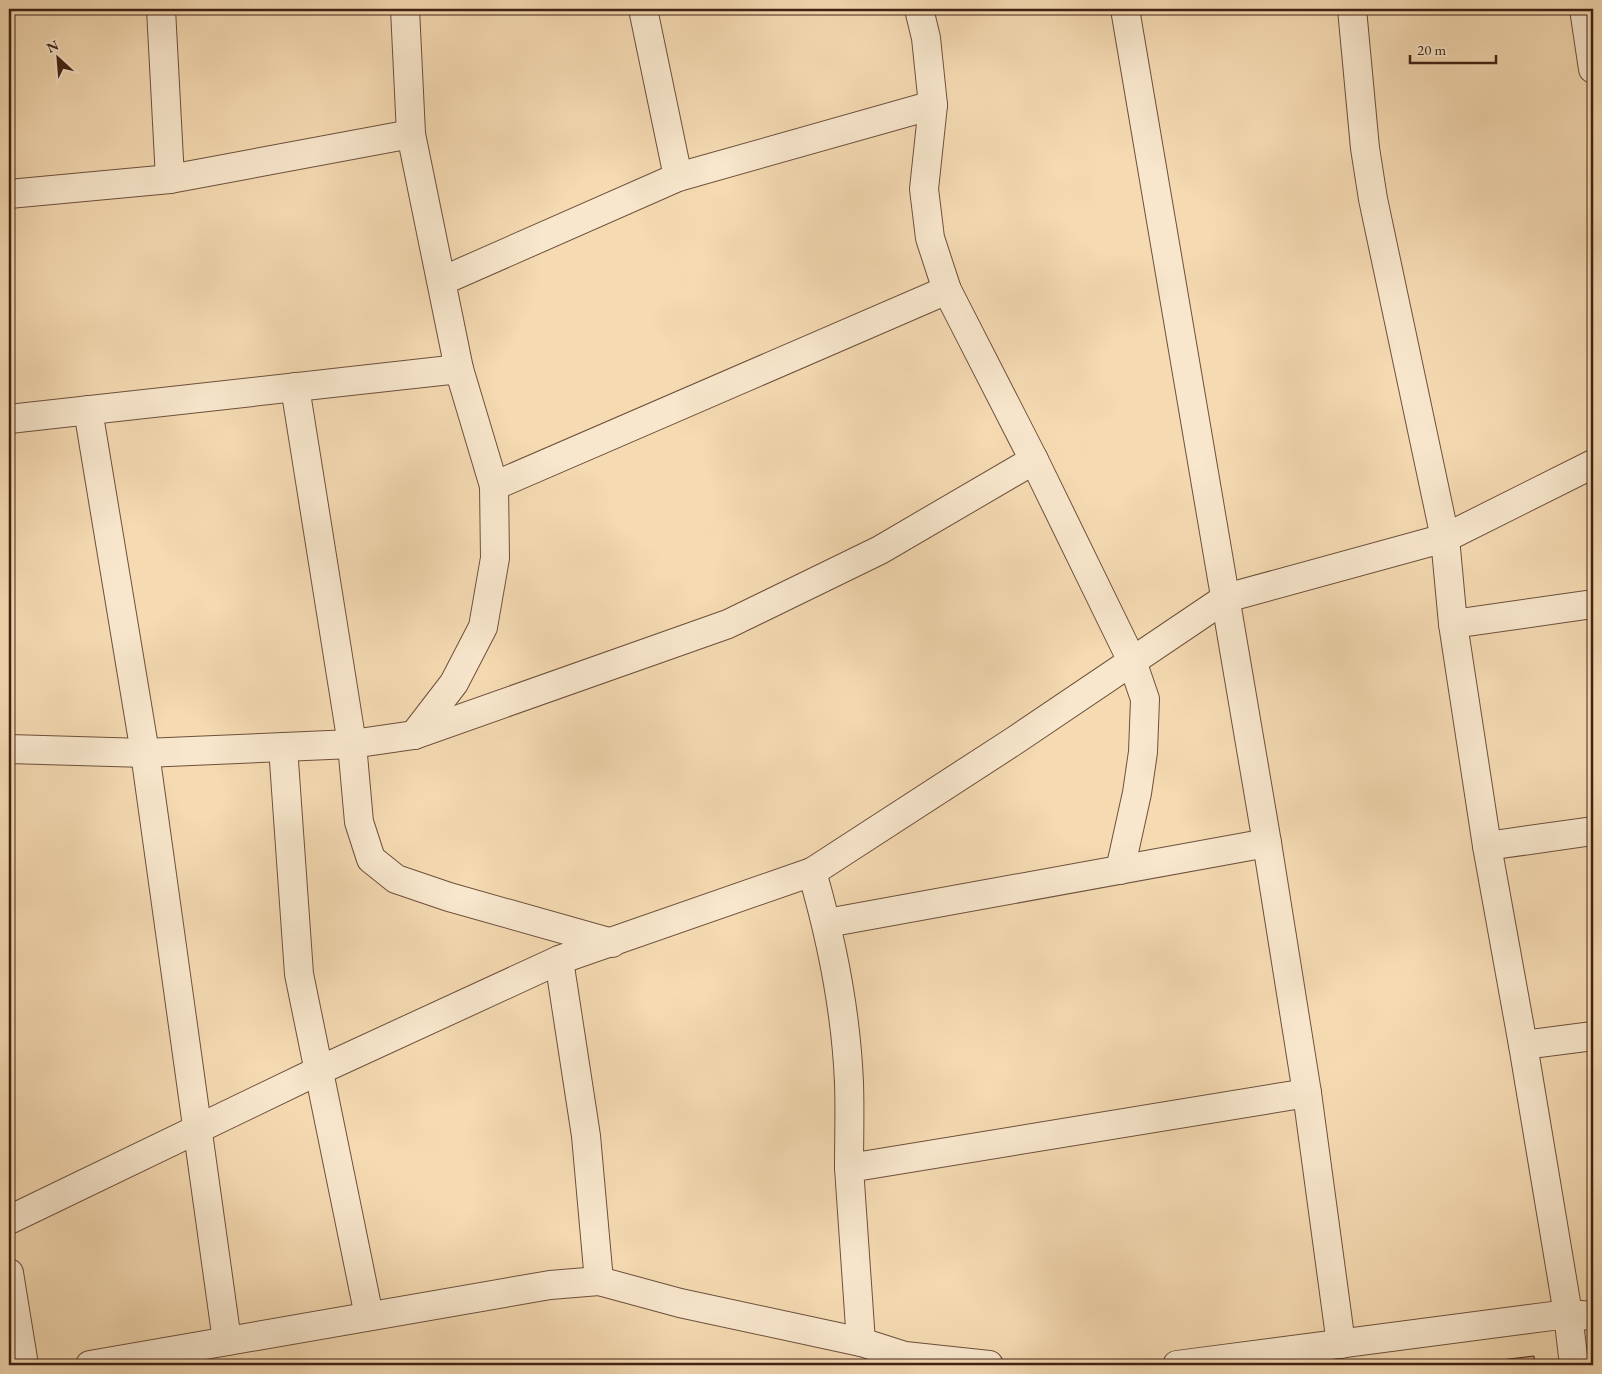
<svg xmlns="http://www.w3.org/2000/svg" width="1602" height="1374" viewBox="0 0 1602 1374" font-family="'EB Garamond',serif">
	<rect width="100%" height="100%" fill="#f5dab2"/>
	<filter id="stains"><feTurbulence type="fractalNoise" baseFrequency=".004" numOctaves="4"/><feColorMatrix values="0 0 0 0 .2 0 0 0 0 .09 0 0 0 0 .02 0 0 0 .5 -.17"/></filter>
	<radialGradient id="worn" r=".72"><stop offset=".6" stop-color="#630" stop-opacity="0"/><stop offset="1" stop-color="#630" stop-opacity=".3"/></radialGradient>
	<!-- building -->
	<path fill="#e5a48d" stroke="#402214" d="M1534,1356l1,9h-75z"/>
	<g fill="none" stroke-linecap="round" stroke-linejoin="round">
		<!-- minor casing -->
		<g stroke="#6d503c" stroke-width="30">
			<g id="minor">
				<path d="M161,9l9,170"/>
				<path d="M405,9l6,125"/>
				<path d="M643,9l35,168"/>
				<path d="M919,9l7,29 7,67 -9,84 6,49 17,52 87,170 98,201 13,38 -2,53 -6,41 -17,77"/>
				<path d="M1125,9l142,834 40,250 34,251"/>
				<path d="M1352,9l13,139 8,51 72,339 8,86 34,222 36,199 45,269 25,2"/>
				<path d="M1584,9l9,60"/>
				<path d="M9,194l161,-15 241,-45 48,235"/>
				<path d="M442,281l236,-104 255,-72"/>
				<path d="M88,410l57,343 82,588"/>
				<path d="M9,419l450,-50 35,117 1,72 -12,69 -29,56 -40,52"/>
				<path d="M494,486l453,-196"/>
				<path d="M1453,624l140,-20"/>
				<path d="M283,747l16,227 70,342"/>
				<path d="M9,749l136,4 207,-9 -57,-357"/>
				<path d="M1487,846l106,-15"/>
				<path d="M812,872c20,69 34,139 37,211 1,28 0,57 0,85"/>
				<path d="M827,923l440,-80"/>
				<path d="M612,943l-163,-46 -53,-18 -25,-20 -12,-37 -7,-78 62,-9 314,-111 152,-74 154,-90"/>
				<path d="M1523,1045l70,-9"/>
				<path d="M9,1220l309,-149 241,-111 253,-88 202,-131 212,-143 219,-60 148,-74"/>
				<path d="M9,1273l15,92"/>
				<path d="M599,1281l81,22 181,39 44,14 84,9"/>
				<path d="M861,1342l-12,-174 458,-75"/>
				<path d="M90,1365l460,-80 49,-4 -13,-145 -27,-176"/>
				<path d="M1177,1365l391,-51 6,51"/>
			</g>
		</g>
		<!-- minor -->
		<use href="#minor" stroke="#f8e7cd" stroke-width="28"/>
	</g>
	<!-- margin -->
	<rect width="1602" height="1374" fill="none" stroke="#f5dab2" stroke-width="30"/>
	<rect x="10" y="10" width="1582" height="1354" fill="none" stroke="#402214" stroke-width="2.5"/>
	<rect x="15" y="15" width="1572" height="1344" fill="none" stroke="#402214"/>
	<!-- north arrow -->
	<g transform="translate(58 58) rotate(334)" stroke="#f8e7cd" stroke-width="4" paint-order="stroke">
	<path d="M0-4L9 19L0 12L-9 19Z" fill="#402214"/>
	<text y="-8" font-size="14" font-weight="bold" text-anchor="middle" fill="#402214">N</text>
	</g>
	<!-- scale -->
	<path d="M1410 55v8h86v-8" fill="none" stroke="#402214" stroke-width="2.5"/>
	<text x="1417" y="55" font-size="15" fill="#402214" stroke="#f8e7cd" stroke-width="4" paint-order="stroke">20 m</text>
	<rect width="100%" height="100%" filter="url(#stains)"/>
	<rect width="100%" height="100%" fill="url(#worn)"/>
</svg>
